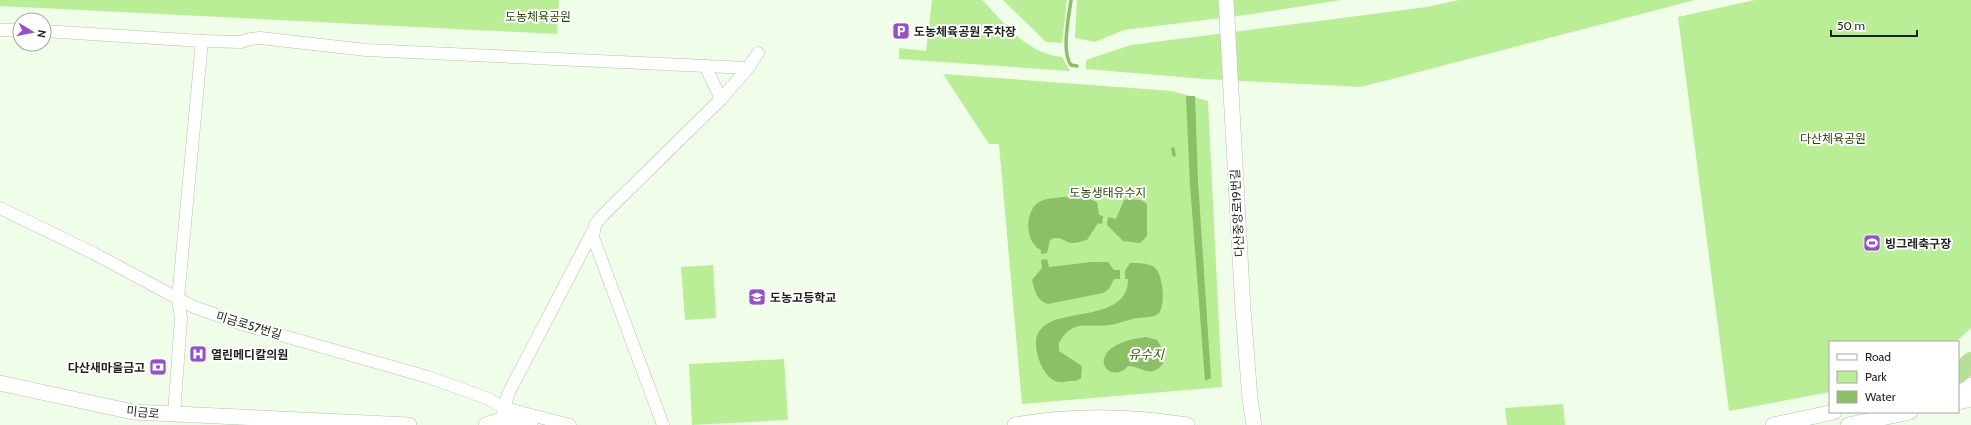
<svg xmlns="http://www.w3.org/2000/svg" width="1971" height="425" viewBox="0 0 1971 425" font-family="Cabin,'Noto Sans KR',sans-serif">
	<rect width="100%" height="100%" fill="#f0fde8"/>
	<!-- green -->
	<g fill="#b9ed96">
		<path d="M0,0h559l-2,34 -557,-28z"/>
		<path d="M932,0h50c23,24 45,54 80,57l8,14 -171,-12v-11l27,3z"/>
		<path d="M1003,0h64l-5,43 -16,-1z"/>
		<path d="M1077,0h264l-95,15 -122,15 -29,12 -20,-4z"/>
		<path d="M1459,0h236l-334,87 -156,-8 -119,-10v-9l45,-15 296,-38z"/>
		<path d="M1755,0h216v328l-15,14h-126v50l-101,19 -51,-394z"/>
		<path d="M943,74l229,17 36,10 14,286 -200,17 -23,-260h-10z"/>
		<path d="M713,265l3,53 -31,2 -4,-53z"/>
		<path d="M784,359l4,61 -96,5 -3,-61z"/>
		<path d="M1563,404l2,21h-58l-2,-17z"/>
	</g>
	<!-- water -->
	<g fill="#8cbf68">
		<path d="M1186,96h9l3,85 13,197 -6,3 -15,-196z"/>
		<path d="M1063,197l24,1 10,4 2,13 4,1 -1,8 -4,-1 -11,17c-5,1 -15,5 -19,2 -7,-3 -11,-6 -18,-2l-3,13 -6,1v-4c-16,-7 -17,-39 -2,-48 6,-4 17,-4 24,-5z"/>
		<path d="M1128,199l13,1 6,4v32l-7,7 -17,-2 -16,-16 1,-8 8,2 8,-19z"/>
		<path d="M1047,259l2,8 42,-5h17l6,8h6v9h-6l-5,10 -6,4 -55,11c-12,-4 -13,-13 -16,-24l10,-12 -1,-8z"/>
		<path d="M1130,263c8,0 18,0 24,4 9,6 12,38 5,46 -5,5 -14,4 -21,5 -10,1 -19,6 -29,7 -23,3 -36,-7 -50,18v8l23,15 -1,12c-3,3 -7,3 -11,3 -5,1 -11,2 -15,0 -12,-5 -20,-28 -19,-40 0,-5 3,-10 6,-13 17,-20 87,-6 86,-49h-3v-8z"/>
		<path d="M1146,337l11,3 6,10v14c-13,15 -19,3 -35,2 -20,23 -50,-21 18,-29z"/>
	</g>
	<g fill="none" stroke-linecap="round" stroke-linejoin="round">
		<!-- stream -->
		<g stroke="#8cbf68" stroke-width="3.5">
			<path d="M1071,0c-2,16 -10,52 0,65l6,1"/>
			<path d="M1173,149l1,6"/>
		</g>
		<!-- minor casing -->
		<g stroke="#b5c2ae" stroke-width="13">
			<g id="minor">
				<path d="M0,30h20"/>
				<path d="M44,31l158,10 -24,258 3,19 -7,97"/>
				<path d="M202,41l39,1 9,-3 10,-1 106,12 382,18"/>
				<path d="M705,66l16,33"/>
				<path d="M0,208l93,45 101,54 51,18 183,52 61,22 15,9 66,17"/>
				<path d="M503,415l5,-21 85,-163"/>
				<path d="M663,425l-70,-188 2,-12 7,-9 119,-117 27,-31 10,-15"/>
			</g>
		</g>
		<!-- tertiary casing -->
		<g stroke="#b5c2ae" stroke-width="16">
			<g id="tertiary">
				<path d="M1226,0l17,310 7,89 4,26"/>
				<path d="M0,383l133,29 276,13"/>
				<path d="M1958,387l13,-2"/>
				<path d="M1958,402l13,-3"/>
				<path d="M486,425l16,-5 28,5"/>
				<path d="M1015,425c56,-10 116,-9 172,0"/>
				<path d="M1773,425l61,-13"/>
				<path d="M1848,425l62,-13"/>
			</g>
		</g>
		<!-- trunk casing -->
		<g stroke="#ededed" stroke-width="21">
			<path id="trunk" d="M1958,374l13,-12"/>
		</g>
		<!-- minor -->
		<use href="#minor" stroke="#fff" stroke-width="12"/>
		<!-- tertiary -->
		<use href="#tertiary" stroke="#fff" stroke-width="15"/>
		<!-- trunk -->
		<use href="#trunk" stroke="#b6e096" stroke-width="20"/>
	</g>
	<!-- icons -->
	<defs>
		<g id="parking-square" transform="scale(0.9)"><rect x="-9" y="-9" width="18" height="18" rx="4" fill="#9452c7" stroke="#fff"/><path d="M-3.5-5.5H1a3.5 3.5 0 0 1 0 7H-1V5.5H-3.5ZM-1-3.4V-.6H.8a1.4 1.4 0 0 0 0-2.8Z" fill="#fff"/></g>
		<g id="stadium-square" transform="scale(0.9)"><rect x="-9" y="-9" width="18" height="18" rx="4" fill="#9452c7" stroke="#fff"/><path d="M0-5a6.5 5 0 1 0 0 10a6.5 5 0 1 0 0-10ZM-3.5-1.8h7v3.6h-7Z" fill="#fff"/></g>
		<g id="school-square" transform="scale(0.9)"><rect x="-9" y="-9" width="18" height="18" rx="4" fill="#9452c7" stroke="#fff"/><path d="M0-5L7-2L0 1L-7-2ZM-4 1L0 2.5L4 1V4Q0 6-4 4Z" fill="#fff"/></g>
		<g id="hospital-square" transform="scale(0.9)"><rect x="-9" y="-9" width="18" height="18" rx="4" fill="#9452c7" stroke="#fff"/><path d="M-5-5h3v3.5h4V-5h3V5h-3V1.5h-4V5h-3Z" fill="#fff"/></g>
		<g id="bank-square" transform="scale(0.9)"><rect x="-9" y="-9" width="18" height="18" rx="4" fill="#9452c7" stroke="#fff"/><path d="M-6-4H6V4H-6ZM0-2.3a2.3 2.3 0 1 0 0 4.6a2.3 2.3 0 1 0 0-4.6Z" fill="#fff"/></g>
	</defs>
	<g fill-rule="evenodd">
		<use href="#parking-square" x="901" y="31"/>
		<use href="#stadium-square" x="1872" y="243"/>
		<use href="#school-square" x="757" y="297"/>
		<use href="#hospital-square" x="198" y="354"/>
		<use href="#bank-square" x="158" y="367"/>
	</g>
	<g text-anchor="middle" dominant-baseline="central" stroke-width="4" stroke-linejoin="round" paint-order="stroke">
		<!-- park labels -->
		<g font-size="12" fill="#2a4a0c" stroke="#fff">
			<text x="538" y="16">도농체육공원</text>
			<text x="1833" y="138">다산체육공원</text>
			<text x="1108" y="192">도농생태유수지</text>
		</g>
		<!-- poi labels -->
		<g font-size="12" font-weight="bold" fill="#1e231b" stroke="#fff" text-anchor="start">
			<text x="914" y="31">도농체육공원 주차장</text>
			<text x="1885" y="243">빙그레축구장</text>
			<text x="770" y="297">도농고등학교</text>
			<text x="211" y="354">열린메디칼의원</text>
			<text x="145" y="367" text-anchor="end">다산새마을금고</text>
		</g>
		<!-- street labels -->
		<g font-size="12" fill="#1e231b" stroke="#fff">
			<text transform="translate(1237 213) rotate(-93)">다산중앙로19번길</text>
			<text transform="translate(249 325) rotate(17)">미금로57번길</text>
			<text transform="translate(143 412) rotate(6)">미금로</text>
		</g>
		<!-- water labels -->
		<g font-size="13" font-style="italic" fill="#356200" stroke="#fff">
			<text x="1146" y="354">유수지</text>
		</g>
	</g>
	<!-- legend -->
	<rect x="1829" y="341" width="130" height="72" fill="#ffffff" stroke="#a5a7a4"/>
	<rect x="1837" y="354" width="20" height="6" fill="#ffffff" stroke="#a5a7a4"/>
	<text x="1865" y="361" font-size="12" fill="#1e231b">Road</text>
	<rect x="1837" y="371" width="20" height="12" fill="#b9ed96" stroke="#a5a7a4"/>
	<text x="1865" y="381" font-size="12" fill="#1e231b">Park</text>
	<rect x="1837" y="391" width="20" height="12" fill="#8cbf68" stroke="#a5a7a4"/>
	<text x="1865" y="401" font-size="12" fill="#1e231b">Water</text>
	<!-- north arrow -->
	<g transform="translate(32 32) rotate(100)"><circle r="19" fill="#ffffff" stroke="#a5a7a4"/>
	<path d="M0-3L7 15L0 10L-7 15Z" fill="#9452c7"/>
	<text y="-6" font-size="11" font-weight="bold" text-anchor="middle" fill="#1e231b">N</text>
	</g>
	<!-- scale -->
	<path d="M1831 30v6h86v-6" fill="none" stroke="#1e231b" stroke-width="2"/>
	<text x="1837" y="30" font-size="12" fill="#1e231b" stroke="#ffffff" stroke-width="3" paint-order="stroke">50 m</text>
</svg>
